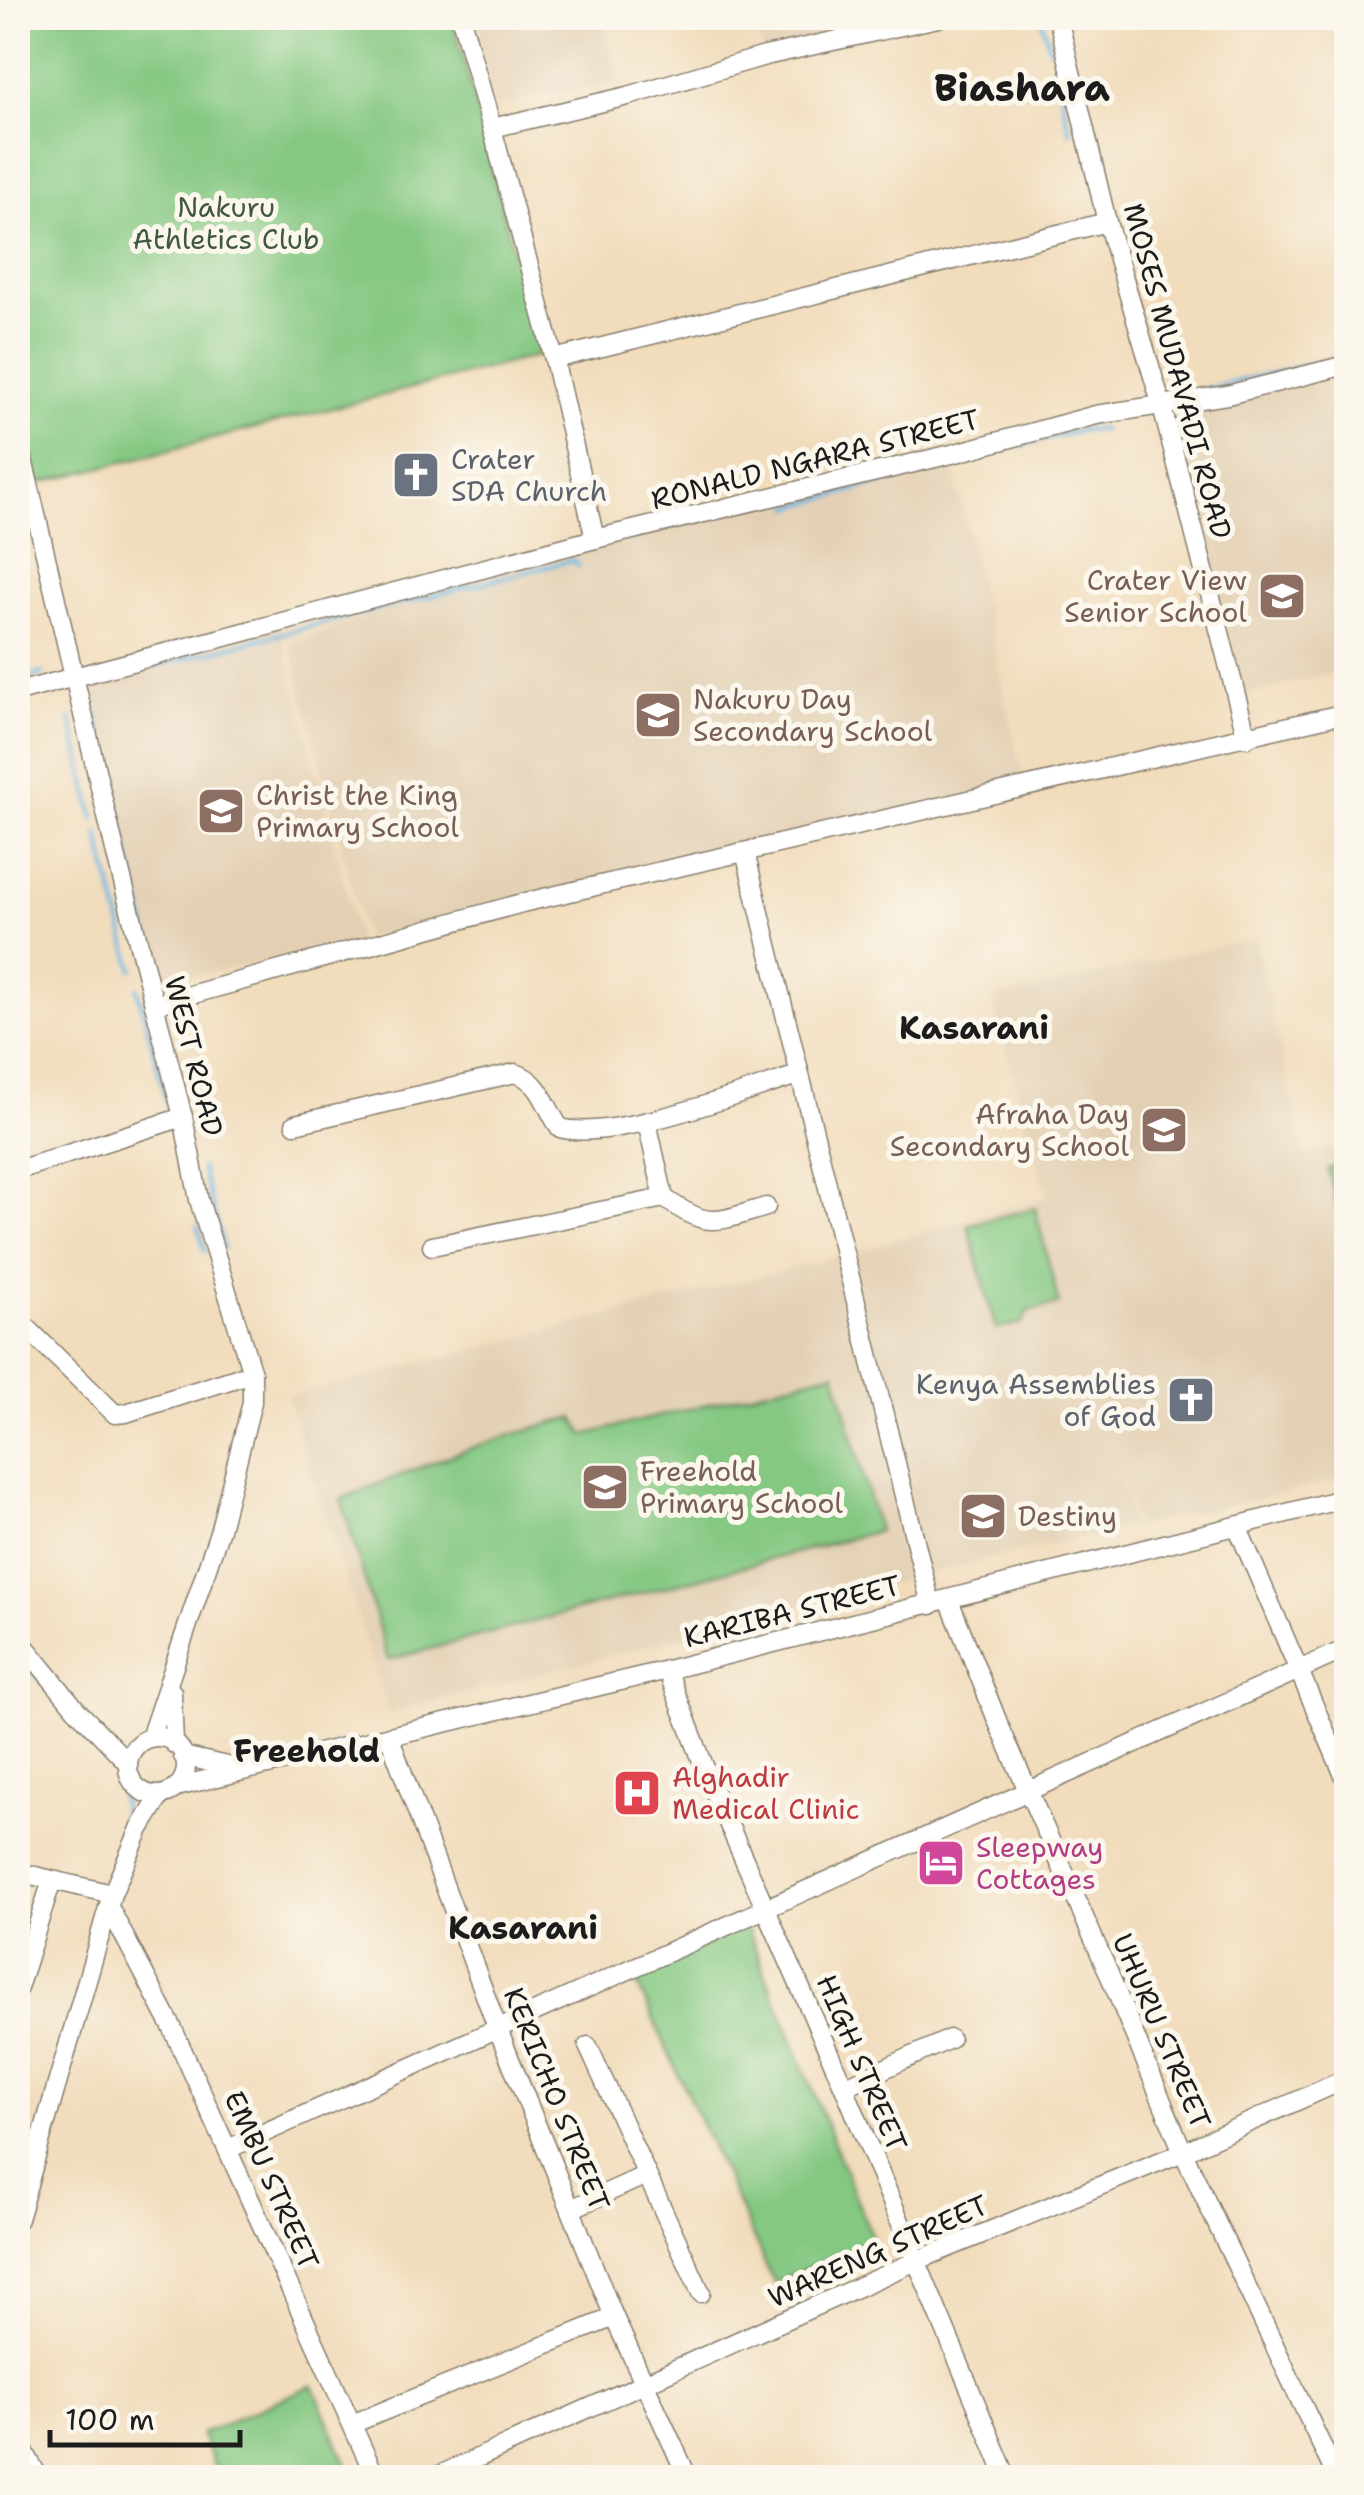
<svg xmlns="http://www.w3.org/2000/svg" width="1364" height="2495" viewBox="0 0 1364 2495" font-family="'Shantell Sans',sans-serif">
	<rect width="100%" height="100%" fill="#fbf7ec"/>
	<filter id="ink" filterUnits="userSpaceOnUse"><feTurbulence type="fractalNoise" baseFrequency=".01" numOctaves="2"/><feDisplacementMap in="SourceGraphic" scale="20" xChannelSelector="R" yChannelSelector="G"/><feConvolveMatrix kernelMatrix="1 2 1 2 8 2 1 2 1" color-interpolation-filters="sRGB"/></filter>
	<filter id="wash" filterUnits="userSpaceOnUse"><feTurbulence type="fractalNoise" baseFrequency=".0048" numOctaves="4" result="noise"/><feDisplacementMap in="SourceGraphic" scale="40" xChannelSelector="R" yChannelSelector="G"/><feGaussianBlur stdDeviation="2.25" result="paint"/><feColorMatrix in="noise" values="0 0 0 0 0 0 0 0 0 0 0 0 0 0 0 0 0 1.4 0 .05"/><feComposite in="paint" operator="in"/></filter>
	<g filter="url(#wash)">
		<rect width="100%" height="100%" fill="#f1dcbb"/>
		<!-- built -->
		<g fill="#e3d0b4">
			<path d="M474,18h130l14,65 -123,22z"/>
			<path d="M753,18h158l-148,34z"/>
			<path d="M1346,373v297l-102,25 -69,-269 2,-8 8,-6z"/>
			<path d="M950,454l75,333 -660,151 -75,-295 306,-105z"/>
			<path d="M279,625l81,321 -209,36 -64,-305z"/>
			<path d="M1255,938l49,215 42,-8v334l-211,47 -24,-90 21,89 -213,51 -530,137 -102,-316 545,-139 215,-61 -54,-198z"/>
			<path d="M636,1771l20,37 -19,9 -19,-38z"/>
		</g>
		<!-- green -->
		<g fill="#84c882" stroke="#50724f" stroke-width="2.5">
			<path d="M18,18h435l87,337 -511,131 -11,-42z"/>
			<path d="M1346,1164v82l-18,-77z"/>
			<path d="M1035,1208l24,96 -31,7 -6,12 -26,6 -28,-104z"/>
			<path d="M835,1372l43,159 -490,129 -47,-161c77,-31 152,-63 233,-81l10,17z"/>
			<path d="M746,1926l127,313 -99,44 -139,-304z"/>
			<path d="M313,2385l39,92h-133l-18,-43z"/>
		</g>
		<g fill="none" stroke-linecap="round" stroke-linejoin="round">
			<!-- stream -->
			<g stroke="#68b5e1" stroke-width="4">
				<path d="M1041,18l9,32"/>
				<path d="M1057,77l13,56"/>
				<path d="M1200,390l146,-34"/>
				<path d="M1184,411l25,-4"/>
				<path d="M791,507l238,-64 58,-14 16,1"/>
				<path d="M154,666l419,-106 6,6"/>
				<path d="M18,681l25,-8"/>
				<path d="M96,712l66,283"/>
				<path d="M71,719l23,99"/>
				<path d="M98,833l35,137"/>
				<path d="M137,988l33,126"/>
				<path d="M173,1125l8,29"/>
				<path d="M201,1167l23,82"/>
				<path d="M198,1226l7,25"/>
				<path d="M18,1654l33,38"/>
				<path d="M78,1724l37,50"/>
				<path d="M119,1847l6,-19 -5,-38"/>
				<path d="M1336,2071l10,-4"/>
				<path d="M18,2471l3,7"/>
			</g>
		</g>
	</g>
	<g filter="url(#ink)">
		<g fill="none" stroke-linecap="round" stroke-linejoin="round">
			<!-- minor casing -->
			<g stroke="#867c6c" stroke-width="21">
				<g id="minor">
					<path d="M461,18l31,110"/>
					<path d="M1058,18l49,204 54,181 86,335"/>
					<path d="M554,359l553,-137"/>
					<path d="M18,438l98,417 67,262 16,83 53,173v29l-32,127 -70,209"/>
					<path d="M595,539l-41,-180 -62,-231 136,-32 137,-40 173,-38"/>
					<path d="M18,692l577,-153 361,-86 140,-38 131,-20 119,-30"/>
					<path d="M745,852l186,753"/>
					<path d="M154,1005l368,-102 824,-190"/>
					<path d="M295,1124l220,-51c27,8 31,36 45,55 54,14 183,-36 238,-53"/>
					<path d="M18,1170l165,-53"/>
					<path d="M664,1198c46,32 51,24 102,9"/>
					<path d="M432,1246l232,-48 -17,-76"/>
					<path d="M18,1319l97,95 11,-1 126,-40"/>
					<path d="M1237,1526l109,254"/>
					<path d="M949,1600l50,125 108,244 76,183 154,326"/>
					<path d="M18,1638l58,71 52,54"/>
					<path d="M667,1670l44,114 133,303 163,391"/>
					<path d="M172,1692l2,52"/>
					<path d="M389,1736l108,291 117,290 74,161"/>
					<circle cx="157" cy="1766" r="29"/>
					<path d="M183,1756l61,14"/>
					<path d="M176,1787l491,-117 679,-172"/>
					<path d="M18,1872l94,22"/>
					<path d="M110,1909l62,118 204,451"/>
					<path d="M18,1988l34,-108"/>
					<path d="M588,2046l113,247"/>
					<path d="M844,2087l106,-48"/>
					<path d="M228,2149l1118,-500"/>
					<path d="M571,2209l75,-34"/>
					<path d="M18,2219l94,-325 28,-65 21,-34"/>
					<path d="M352,2424l262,-107"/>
					<path d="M18,2440l21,38"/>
					<path d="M433,2478l483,-217 267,-109 163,-73"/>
				</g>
			</g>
			<!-- minor -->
			<use href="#minor" stroke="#fff" stroke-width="18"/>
		</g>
	</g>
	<!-- icons -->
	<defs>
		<g id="church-square" transform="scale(2.5)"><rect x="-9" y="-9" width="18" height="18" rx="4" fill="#6b7280" stroke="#fbf7ec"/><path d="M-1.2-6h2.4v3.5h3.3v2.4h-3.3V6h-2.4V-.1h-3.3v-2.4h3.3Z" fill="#fff"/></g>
		<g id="school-square" transform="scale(2.5)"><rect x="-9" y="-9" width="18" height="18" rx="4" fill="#8d6e63" stroke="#fbf7ec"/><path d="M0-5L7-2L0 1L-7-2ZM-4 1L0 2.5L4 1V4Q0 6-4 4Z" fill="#fff"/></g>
		<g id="hospital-square" transform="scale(2.5)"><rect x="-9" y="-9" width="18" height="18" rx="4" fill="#e0444e" stroke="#fbf7ec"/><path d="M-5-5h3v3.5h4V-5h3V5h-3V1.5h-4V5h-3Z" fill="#fff"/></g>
		<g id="hotel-square" transform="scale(2.5)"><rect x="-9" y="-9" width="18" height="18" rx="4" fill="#d1479c" stroke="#fbf7ec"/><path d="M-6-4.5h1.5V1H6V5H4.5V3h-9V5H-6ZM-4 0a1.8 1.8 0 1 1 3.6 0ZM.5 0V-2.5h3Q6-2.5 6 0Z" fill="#fff"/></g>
	</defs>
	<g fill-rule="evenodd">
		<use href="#church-square" x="416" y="475"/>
		<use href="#school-square" x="1282" y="596"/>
		<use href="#school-square" x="658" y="715"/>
		<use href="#school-square" x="221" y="811"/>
		<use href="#school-square" x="1164" y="1130"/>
		<use href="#church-square" x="1191" y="1400"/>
		<use href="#school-square" x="605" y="1487"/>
		<use href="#school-square" x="983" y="1516"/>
		<use href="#hospital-square" x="637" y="1793"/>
		<use href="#hotel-square" x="941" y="1863"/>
	</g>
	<g text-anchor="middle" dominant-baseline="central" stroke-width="10" stroke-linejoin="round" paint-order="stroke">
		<!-- park labels -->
		<g font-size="28" fill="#405840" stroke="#fbf7ec">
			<text x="226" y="207">Nakuru<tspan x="226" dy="32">Athletics Club</tspan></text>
		</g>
		<!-- street labels -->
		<g font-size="28" fill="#1c1c1c" stroke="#fbf7ec">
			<text transform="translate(1178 371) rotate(75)">MOSES MUDAVADI ROAD</text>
			<text transform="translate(815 459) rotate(-14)">RONALD NGARA STREET</text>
			<text transform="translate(194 1056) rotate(76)">WEST ROAD</text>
			<text transform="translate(792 1611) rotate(-14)">KARIBA STREET</text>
			<text transform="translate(1162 2031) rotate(67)">UHURU STREET</text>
			<text transform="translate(862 2063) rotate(67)">HIGH STREET</text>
			<text transform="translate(557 2099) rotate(68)">KERICHO STREET</text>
			<text transform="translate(272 2180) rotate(66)">EMBU STREET</text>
			<text transform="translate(878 2251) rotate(-24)">WARENG STREET</text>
		</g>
		<!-- worship labels -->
		<g font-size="28" fill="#5b616d" stroke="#fbf7ec" text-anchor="start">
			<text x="451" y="459">Crater<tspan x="451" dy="32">SDA Church</tspan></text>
			<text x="1156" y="1384" text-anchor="end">Kenya Assemblies<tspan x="1156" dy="32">of God</tspan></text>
		</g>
		<!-- education labels -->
		<g font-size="28" fill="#785e54" stroke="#fbf7ec" text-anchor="start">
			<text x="1247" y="580" text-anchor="end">Crater View<tspan x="1247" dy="32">Senior School</tspan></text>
			<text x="693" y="699">Nakuru Day<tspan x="693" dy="32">Secondary School</tspan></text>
			<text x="256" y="795">Christ the King<tspan x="256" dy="32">Primary School</tspan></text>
			<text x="1129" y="1114" text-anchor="end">Afraha Day<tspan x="1129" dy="32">Secondary School</tspan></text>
			<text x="640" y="1471">Freehold<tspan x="640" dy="32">Primary School</tspan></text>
			<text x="1018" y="1516">Destiny</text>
		</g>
		<!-- health labels -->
		<g font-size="28" fill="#be3a42" stroke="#fbf7ec" text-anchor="start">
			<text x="672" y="1777">Alghadir<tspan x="672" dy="32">Medical Clinic</tspan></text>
		</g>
		<!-- hotel labels -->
		<g font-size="28" fill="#b23c85" stroke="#fbf7ec" text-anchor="start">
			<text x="976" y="1847">Sleepway<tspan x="976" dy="32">Cottages</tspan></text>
		</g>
		<!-- quarter labels -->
		<g font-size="32" font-weight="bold" fill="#1c1c1c" stroke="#fbf7ec">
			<text x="974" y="1027">Kasarani</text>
			<text x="307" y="1750">Freehold</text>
			<text x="523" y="1927">Kasarani</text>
		</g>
		<!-- district labels -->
		<g font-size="38" font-weight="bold" fill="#1c1c1c" stroke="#fbf7ec">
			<text x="1022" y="87">Biashara</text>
		</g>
	</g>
	<!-- margin -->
	<rect width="1364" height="2495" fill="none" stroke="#fbf7ec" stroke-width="60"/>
	<!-- scale -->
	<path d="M50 2430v15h190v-15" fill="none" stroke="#1c1c1c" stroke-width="5"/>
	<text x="65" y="2430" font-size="30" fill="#1c1c1c" stroke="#fbf7ec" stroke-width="8" paint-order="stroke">100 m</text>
</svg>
